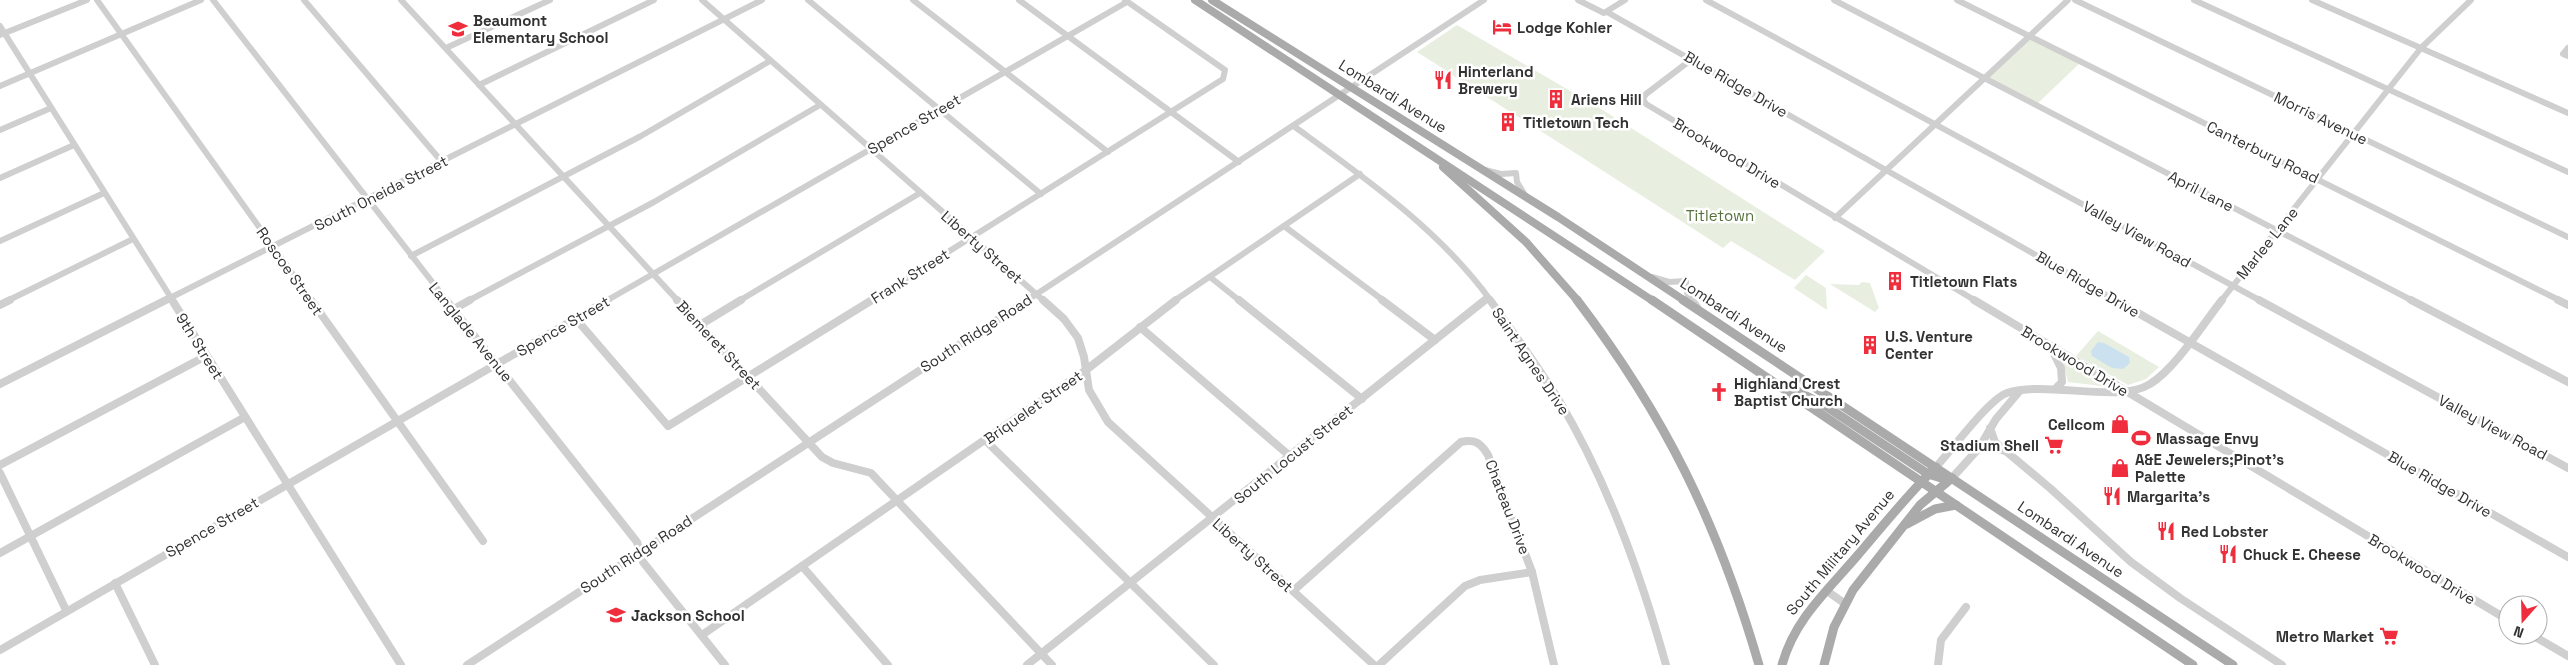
<svg xmlns="http://www.w3.org/2000/svg" width="2568" height="665" viewBox="0 0 2568 665" font-family="'Space Grotesk',sans-serif">
	<rect width="100%" height="100%" fill="#fff"/>
	<!-- green -->
	<g fill="#e8efe0">
		<path d="M1457,25l141,82 227,144 -30,29 -64,-39 -8,7c-91,-59 -185,-119 -274,-175l2,-2h-4l-30,-19z"/>
		<path d="M2030,36l51,26 -45,43 -51,-27z"/>
		<path d="M1806,275l20,13 1,22 -33,-22z"/>
		<path d="M1862,282l8,1 9,25 -4,4 -45,-28 29,1z"/>
		<path d="M2098,331l61,36 -13,12 -18,6 -52,-29z"/>
		<path d="M2063,361l37,21 2,4 -34,-4z"/>
	</g>
	<!-- water -->
	<path fill="#cbe1ef" d="M2098,342l6,1 25,14 1,6 -7,6 -11,-1 -20,-12 -1,-5z"/>
	<g fill="none" stroke-linecap="round" stroke-linejoin="round">
		<!-- minor-far1 -->
		<g stroke="#cfcfcf" stroke-width="6">
			<path d="M97,0l215,301"/>
			<path d="M213,0l234,301"/>
			<path d="M304,0l138,162"/>
			<path d="M401,0l277,301"/>
			<path d="M702,0l342,301"/>
			<path d="M808,0l233,194"/>
			<path d="M913,0l195,152"/>
			<path d="M1019,0l220,162"/>
			<path d="M1578,0l26,13 21,-13"/>
			<path d="M1706,0l555,301"/>
			<path d="M1834,0l579,301"/>
			<path d="M1957,0l604,301"/>
			<path d="M2075,0l493,237"/>
			<path d="M2194,0l374,172"/>
			<path d="M2312,0l256,113"/>
			<path d="M1607,12l510,289"/>
			<path d="M0,26l173,275"/>
			<path d="M0,35l87,-35"/>
			<path d="M446,48l104,-48"/>
			<path d="M2568,48l-5,6 5,2"/>
			<path d="M1692,59l-46,35 -3,5 3,5 330,197"/>
			<path d="M479,85l175,-85"/>
			<path d="M0,86l201,-86"/>
			<path d="M1295,127c70,51 145,103 196,174"/>
			<path d="M0,130l51,-22"/>
			<path d="M1485,170l16,4 15,-1 1,9 8,13"/>
			<path d="M0,178l74,-33"/>
			<path d="M1835,218l233,-218"/>
			<path d="M1284,226l100,75"/>
			<path d="M0,241l104,-48"/>
			<path d="M411,256l230,-120 129,-75"/>
			<path d="M1210,277l30,24"/>
			<path d="M1652,277l17,5 17,-1 1,12 6,8"/>
			<path d="M7,301l126,-62"/>
			<path d="M164,301l598,-301"/>
			<path d="M468,301l186,-99 166,-97"/>
			<path d="M606,301l521,-299"/>
			<path d="M739,301l181,-108"/>
			<path d="M870,301l353,-222 2,-9 -100,-70"/>
			<path d="M1026,301l458,-301"/>
			<path d="M1174,301l186,-127"/>
			<path d="M1484,301l4,-3"/>
			<path d="M2221,301l200,-253 50,-48"/>
		</g>
		<!-- minor -->
		<g stroke="#cfcfcf" stroke-width="8">
			<path d="M172,300l229,365"/>
			<path d="M311,300l172,241"/>
			<path d="M446,300l191,242 6,20 82,103"/>
			<path d="M677,300l145,157 11,6 38,10 181,192"/>
			<path d="M1043,300l21,19 14,19 6,19 5,33 19,32 266,243"/>
			<path d="M1239,300l123,99"/>
			<path d="M1382,300l53,40"/>
			<path d="M1490,300c23,32 46,64 67,97 50,83 83,175 109,268"/>
			<path d="M1692,300l5,7"/>
			<path d="M1974,300l534,320"/>
			<path d="M2115,300l453,257"/>
			<path d="M2259,300l309,168"/>
			<path d="M2411,300l157,82"/>
			<path d="M2558,300l10,5"/>
			<path d="M0,305l10,-5"/>
			<path d="M454,309l16,-9"/>
			<path d="M576,319l92,107 204,-126"/>
			<path d="M700,325l41,-25"/>
			<path d="M1140,327l151,130"/>
			<path d="M2050,346l11,22 1,14 -6,6"/>
			<path d="M0,384l166,-84"/>
			<path d="M1990,428l5,14 56,47 80,73 49,36 102,67"/>
			<path d="M985,440l229,225"/>
			<path d="M1979,448l11,-1 15,4"/>
			<path d="M0,465l206,-109"/>
			<path d="M1936,467c14,-15 54,-69 71,-74 39,-13 112,11 143,-9 25,-15 53,-60 72,-84"/>
			<path d="M0,473l66,137"/>
			<path d="M1952,478l27,-30 17,-29 22,-26"/>
			<path d="M0,553l245,-136"/>
			<path d="M802,566l86,99"/>
			<path d="M115,583l40,82"/>
			<path d="M1293,591l168,-149c14,-3 20,1 27,13l44,117 22,93"/>
			<path d="M1827,591l17,12"/>
			<path d="M702,635l384,-265 90,-70"/>
			<path d="M2532,635l36,21"/>
			<path d="M0,650l608,-350"/>
			<path d="M467,665l561,-365"/>
			<path d="M1027,665l458,-365"/>
			<path d="M1379,665l86,-79 15,-6 52,-8"/>
			<path d="M1938,665l3,-25 25,-33"/>
		</g>
		<!-- major-far1 -->
		<g stroke="#aaa" stroke-width="8">
			<path d="M1195,0l458,301"/>
			<path d="M1212,0l346,217 127,84"/>
			<path d="M1443,167l83,75 52,59"/>
		</g>
		<!-- major -->
		<g stroke="#aaa" stroke-width="9">
			<path d="M1577,300c89,117 141,224 182,365"/>
			<path d="M1652,300l541,365"/>
			<path d="M1683,300l550,365"/>
			<path d="M1786,385l41,22 101,67 13,4h11"/>
			<path d="M1907,524l28,-15 21,-4"/>
			<path d="M1782,665c12,-45 45,-74 75,-109 26,-30 50,-61 79,-89"/>
			<path d="M1824,665l10,-38 19,-37 67,-85 32,-27"/>
		</g>
	</g>
	<!-- icons -->
	<defs>
		<g id="hotel-bare" transform="scale(1.5)"><path d="M-6-4.5h1.5V1H6V5H4.5V3h-9V5H-6ZM-4 0a1.8 1.8 0 1 1 3.6 0ZM.5 0V-2.5h3Q6-2.5 6 0Z" fill="#f02d3d" stroke="#fff" stroke-width="2.5" paint-order="stroke"/></g>
		<g id="school-bare" transform="scale(1.5)"><path d="M0-5L7-2L0 1L-7-2ZM-4 1L0 2.5L4 1V4Q0 6-4 4Z" fill="#f02d3d" stroke="#fff" stroke-width="2.5" paint-order="stroke"/></g>
		<g id="restaurant-bare" transform="scale(1.5)"><path d="M-5-6h1v4h1v-4h1v4h1v-4h1v5L-1.5 .5V6h-2V.5L-5-1ZM5-6V6H3V1.5H1.5Q1.5-4 5-6Z" fill="#f02d3d" stroke="#fff" stroke-width="2.5" paint-order="stroke"/></g>
		<g id="building-bare" transform="scale(1.5)"><path d="M-4-6H4V6H1V3H-1V6H-4ZM-2.5-4.3h1.7v1.8h-1.7ZM.8-4.3h1.7v1.8H.8ZM-2.5-1h1.7V.8h-1.7ZM.8-1h1.7V.8H.8Z" fill="#f02d3d" stroke="#fff" stroke-width="2.5" paint-order="stroke"/></g>
		<g id="church-bare" transform="scale(1.5)"><path d="M-1.2-6h2.4v3.5h3.3v2.4h-3.3V6h-2.4V-.1h-3.3v-2.4h3.3Z" fill="#f02d3d" stroke="#fff" stroke-width="2.5" paint-order="stroke"/></g>
		<g id="shop-bare" transform="scale(1.5)"><path d="M-5-2.5h2.3a2.7 3.5 0 0 1 5.4 0H5L5.5 6h-11ZM-1.5-2.5h3a1.5 2.3 0 0 0-3 0Z" fill="#f02d3d" stroke="#fff" stroke-width="2.5" paint-order="stroke"/></g>
		<g id="stadium-bare" transform="scale(1.5)"><path d="M0-5a6.5 5 0 1 0 0 10a6.5 5 0 1 0 0-10ZM-3.5-1.8h7v3.6h-7Z" fill="#f02d3d" stroke="#fff" stroke-width="2.5" paint-order="stroke"/></g>
		<g id="supermarket-bare" transform="scale(1.5)"><path d="M-6-5.5h2.5l.6 2H6L4.5 2H-2.5L-4.4-4H-6ZM-1.5 3.2a1.3 1.3 0 1 0 .1 0ZM3 3.2a1.3 1.3 0 1 0 .1 0Z" fill="#f02d3d" stroke="#fff" stroke-width="2.5" paint-order="stroke"/></g>
	</defs>
	<g fill-rule="evenodd">
		<use href="#hotel-bare" x="1502" y="27"/>
		<use href="#school-bare" x="458" y="29"/>
		<use href="#restaurant-bare" x="1443" y="80"/>
		<use href="#building-bare" x="1556" y="99"/>
		<use href="#building-bare" x="1508" y="122"/>
		<use href="#building-bare" x="1895" y="281"/>
		<use href="#building-bare" x="1870" y="345"/>
		<use href="#church-bare" x="1719" y="392"/>
		<use href="#shop-bare" x="2120" y="424"/>
		<use href="#stadium-bare" x="2141" y="438"/>
		<use href="#supermarket-bare" x="2054" y="445"/>
		<use href="#shop-bare" x="2120" y="468"/>
		<use href="#restaurant-bare" x="2112" y="496"/>
		<use href="#restaurant-bare" x="2166" y="531"/>
		<use href="#restaurant-bare" x="2228" y="554"/>
		<use href="#school-bare" x="616" y="615"/>
		<use href="#supermarket-bare" x="2389" y="636"/>
	</g>
	<g text-anchor="middle" dominant-baseline="central" stroke-width="5" stroke-linejoin="round" paint-order="stroke">
		<!-- poi labels -->
		<g font-size="15" font-weight="bold" fill="#323232" stroke="#fff" text-anchor="start">
			<text x="473" y="20">Beaumont<tspan x="473" dy="17">Elementary School</tspan></text>
			<text x="1517" y="27">Lodge Kohler</text>
			<text x="1458" y="71">Hinterland<tspan x="1458" dy="17">Brewery</tspan></text>
			<text x="1571" y="99">Ariens Hill</text>
			<text x="1523" y="122">Titletown Tech</text>
			<text x="1910" y="281">Titletown Flats</text>
			<text x="1885" y="336">U.S. Venture<tspan x="1885" dy="17">Center</tspan></text>
			<text x="1734" y="383">Highland Crest<tspan x="1734" dy="17">Baptist Church</tspan></text>
			<text x="2105" y="424" text-anchor="end">Cellcom</text>
			<text x="2156" y="438">Massage Envy</text>
			<text x="2039" y="445" text-anchor="end">Stadium Shell</text>
			<text x="2135" y="459">A&amp;E Jewelers;Pinot's<tspan x="2135" dy="17">Palette</tspan></text>
			<text x="2127" y="496">Margarita's</text>
			<text x="2181" y="531">Red Lobster</text>
			<text x="2243" y="554">Chuck E. Cheese</text>
			<text x="631" y="615">Jackson School</text>
			<text x="2374" y="636" text-anchor="end">Metro Market</text>
		</g>
		<!-- street labels -->
		<g font-size="15" fill="#323232" stroke="#fff">
			<text transform="translate(1736 84) rotate(30)">Blue Ridge Drive</text>
			<text transform="translate(1393 96) rotate(32)">Lombardi Avenue</text>
			<text transform="translate(2321 118) rotate(26)">Morris Avenue</text>
			<text transform="translate(914 124) rotate(-30)">Spence Street</text>
			<text transform="translate(2263 152) rotate(26)">Canterbury Road</text>
			<text transform="translate(1727 153) rotate(31)">Brookwood Drive</text>
			<text transform="translate(2201 191) rotate(27)">April Lane</text>
			<text transform="translate(381 193) rotate(-27)">South Oneida Street</text>
			<text transform="translate(2137 234) rotate(29)">Valley View Road</text>
			<text transform="translate(2267 243) rotate(-51)">Marlee Lane</text>
			<text transform="translate(982 247) rotate(41)">Liberty Street</text>
			<text transform="translate(290 271) rotate(55)">Roscoe Street</text>
			<text transform="translate(910 276) rotate(-32)">Frank Street</text>
			<text transform="translate(2088 284) rotate(30)">Blue Ridge Drive</text>
			<text transform="translate(1734 315) rotate(33)">Lombardi Avenue</text>
			<text transform="translate(563 326) rotate(-30)">Spence Street</text>
			<text transform="translate(471 332) rotate(51)">Langlade Avenue</text>
			<text transform="translate(976 333) rotate(-33)">South Ridge Road</text>
			<text transform="translate(719 345) rotate(47)">Biemeret Street</text>
			<text transform="translate(200 346) rotate(58)">9th Street</text>
			<text transform="translate(1531 361) rotate(56)">Saint Agnes Drive</text>
			<text transform="translate(2075 361) rotate(31)">Brookwood Drive</text>
			<text transform="translate(1033 407) rotate(-35)">Briquelet Street</text>
			<text transform="translate(2493 427) rotate(28)">Valley View Road</text>
			<text transform="translate(1293 454) rotate(-39)">South Locust Street</text>
			<text transform="translate(2440 484) rotate(30)">Blue Ridge Drive</text>
			<text transform="translate(1508 507) rotate(69)">Chateau Drive</text>
			<text transform="translate(212 527) rotate(-30)">Spence Street</text>
			<text transform="translate(2071 539) rotate(34)">Lombardi Avenue</text>
			<text transform="translate(1840 552) rotate(-50)">South Military Avenue</text>
			<text transform="translate(636 554) rotate(-33)">South Ridge Road</text>
			<text transform="translate(1253 555) rotate(42)">Liberty Street</text>
			<text transform="translate(2422 569) rotate(31)">Brookwood Drive</text>
		</g>
		<!-- park labels -->
		<g font-size="15" fill="#55713b" stroke="#fff">
			<text x="1720" y="215">Titletown</text>
		</g>
	</g>
	<!-- north arrow -->
	<g transform="translate(2523 620) rotate(200)"><circle r="24" fill="#ffffff" stroke="#adadad"/>
	<path d="M0-4L9 19L0 12L-9 19Z" fill="#f02d3d"/>
	<text y="-8" font-size="14" font-weight="bold" text-anchor="middle" fill="#323232">N</text>
	</g>
</svg>
